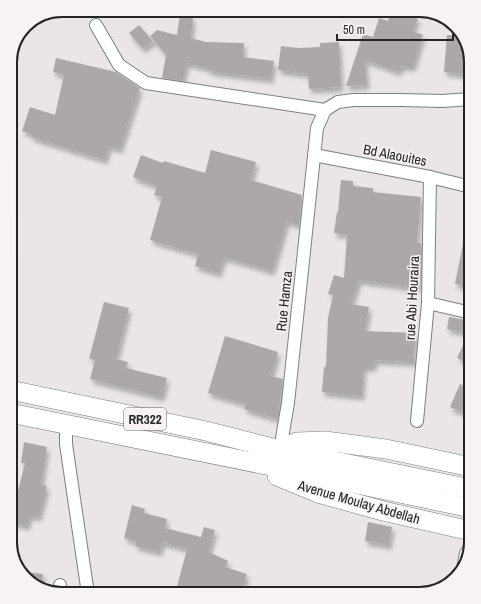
<svg xmlns="http://www.w3.org/2000/svg" width="481" height="604" viewBox="0 0 481 604" font-family="'Archivo Narrow',sans-serif">
	<defs>
		<filter id="shadow"><feDropShadow dx="2.5" dy="4.5" stdDeviation="2" flood-color="#0004"/></filter>
	</defs>
	<rect width="100%" height="100%" fill="#eae6e7"/>
	<!-- building -->
	<g fill="#aca8a9" filter="url(#shadow)">
		<path d="M391,10h18l-1,4 10,5 -6,12 11,4 -10,32 -12,-1 -2,6 -34,-12 2,25 -21,1 17,-52 10,3 6,-19 9,3z"/>
		<path d="M180,15l13,2 -2,21 15,4 38,1 -1,14 31,4 -3,18 -62,-8 -1,-3 -21,-5 -4,18 -21,-3 4,-23 -16,-19 7,-6 20,5z"/>
		<path d="M139,25l14,16 -10,8 -14,-16z"/>
		<path d="M447,35l16,1 8,25v14l-27,-3z"/>
		<path d="M339,42l2,45 -32,2 -1,-15 -30,-4 3,-24 17,2 22,-1v-4z"/>
		<path d="M56,58l60,14 24,16 -20,61 -11,-3 -4,14 -74,-23 1,-3 -10,-3 8,-24 25,8 9,-40 -11,-3z"/>
		<path d="M211,150l45,12 -5,18 51,15 -3,30 -12,-4 -15,50 -48,-14 -5,16 -24,-7 3,-12 -48,-14 12,-43 -8,-2 3,-9 -24,-9 8,-22 22,8 1,-2 41,12z"/>
		<path d="M341,180l12,1v5l20,2v4l48,5 -4,45 4,1v15l-3,30 -59,-8 -8,24 18,3 -4,24 50,2 -1,29 -39,-2 -1,7h-10l-2,29 -40,-4 2,-25h2l2,-49 5,-23 -5,-1 6,-19 10,3 3,-43 -13,-2 3,-21h1z"/>
		<path d="M465,233l6,1v54l-16,-4z"/>
		<path d="M104,302l25,6 -13,51 12,3 -2,6 41,10 -5,19 -72,-18 5,-19 -6,-1z"/>
		<path d="M449,317l18,3 -2,12 -18,-3z"/>
		<path d="M471,328v37l-14,-7z"/>
		<path d="M225,336l53,16 -7,24 12,3 -5,40 -34,-10 2,-5 -38,-11z"/>
		<path d="M460,384l11,5v27l-21,-9z"/>
		<path d="M24,442l23,5 -6,37 6,2 -8,31 -9,-2 -3,11 -17,-4 15,-59h-4z"/>
		<path d="M132,505l13,4 -1,4 23,6 -2,9 36,9 3,-10 11,3 -6,22 19,9 -3,6 22,7 -6,20h-66l12,-45 -25,-7 -2,10 -25,-6 1,-5 -12,-3z"/>
		<path d="M368,522l24,5 -3,18 -24,-4z"/>
		<path d="M19,571l24,3 -1,15 -6,-2z"/>
	</g>
	<g fill="none" stroke-linecap="round" stroke-linejoin="round">
		<!-- street casing -->
		<g stroke="#817e7f" stroke-width="14">
			<g id="street">
				<path d="M96,25l23,40 27,18 179,27"/>
				<path d="M314,155l116,22 41,10"/>
				<path d="M428,303l43,10"/>
				<path d="M417,421l11,-118 2,-126"/>
				<path d="M66,424v20l22,150"/>
				<path d="M280,450l8,-47 29,-275 8,-18 13,-8 15,-2h48l41,1 29,-2"/>
				<path d="M463,569l3,-16"/>
				<path d="M58,593l2,-8"/>
			</g>
		</g>
		<!-- primary casing -->
		<g stroke="#817e7f" stroke-width="20">
			<g id="primary">
				<path d="M10,390l196,41 74,19 191,39"/>
				<path d="M10,413l271,55 190,40"/>
				<path d="M283,448l14,-6 28,-1 61,8 85,18"/>
				<path d="M277,476l41,17 65,18 88,20"/>
			</g>
		</g>
		<!-- street -->
		<use href="#street" stroke="#fff" stroke-width="12"/>
		<!-- primary -->
		<use href="#primary" stroke="#fff" stroke-width="19"/>
	</g>
	<g text-anchor="middle" dominant-baseline="central" stroke-width="3" stroke-linejoin="round" paint-order="stroke">
		<!-- shield labels -->
		<rect fill="#f7f3f5" stroke="#646163" stroke-width="1" x="124" y="408" width="42" height="22" rx="3"/>
		<g font-size="13" font-weight="bold" fill="#252324">
			<text x="145" y="419">RR322</text>
		</g>
		<!-- street labels -->
		<g font-size="14" fill="#252324" stroke="#f7f3f5">
			<text transform="translate(395 155) rotate(11)">Bd Alaouites</text>
			<text transform="translate(412 298) rotate(-87)">rue Abi Houraira</text>
			<text transform="translate(284 301) rotate(-84)">Rue Hamza</text>
			<text transform="translate(359 502) rotate(16)">Avenue Moulay Abdellah</text>
		</g>
	</g>
	<!-- crop -->
	<path d="M0 0H481V604H0ZM62 17H419A45 45 0 0 1 464 62V542A45 45 0 0 1 419 587H62A45 45 0 0 1 17 542V62A45 45 0 0 1 62 17Z" fill="#f7f3f5" fill-rule="evenodd"/>
	<path fill="none" stroke="#252324" stroke-width="2" d="M62 17H419A45 45 0 0 1 464 62V542A45 45 0 0 1 419 587H62A45 45 0 0 1 17 542V62A45 45 0 0 1 62 17Z"/>
	<!-- scale -->
	<path d="M337 34v6h116v-6" fill="none" stroke="#252324" stroke-width="2"/>
	<text x="343" y="34" font-size="12" fill="#252324" stroke="#f7f3f5" stroke-width="3" paint-order="stroke">50 m</text>
</svg>
